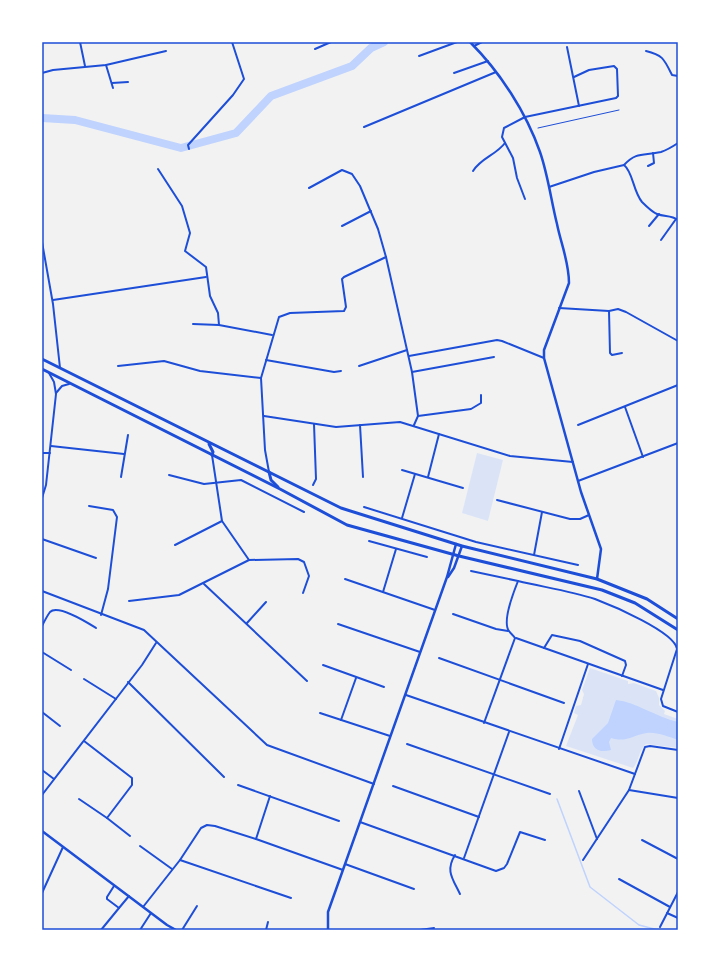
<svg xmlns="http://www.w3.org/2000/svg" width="720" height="972" viewBox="0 0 720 972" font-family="Quicksand,sans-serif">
	<rect width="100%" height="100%" fill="#f2f2f2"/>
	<!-- green -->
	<g fill="#dbe4f7">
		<path d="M477,453l26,7 -15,61 -26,-8z"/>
		<path d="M590,668l38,13v3l6,-1 22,8 3,7v7l6,6 -1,3 14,5v29l-32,-4c-7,6 -7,17 -13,24l-67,-22 12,-31 -4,-2 2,-7 5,-1 3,-11 -2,-4z"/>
	</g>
	<!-- water -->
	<path fill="#bfd3fe" d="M616,700c20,2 40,17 62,22v18c-9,-3 -21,-8 -31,-7 -15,2 -20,10 -36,5l-2,4 2,8c-10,3 -19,0 -19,-11l16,-16z"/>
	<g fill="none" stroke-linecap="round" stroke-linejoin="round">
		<!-- stream -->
		<path stroke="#bfd3fe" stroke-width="1.5" d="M557,799l33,88 49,38 19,5"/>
		<!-- river -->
		<path stroke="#bfd3fe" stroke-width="8" d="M42,118l33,2 106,28 55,-15 35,-37 81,-30 19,-18 13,-6"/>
		<!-- service -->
		<path stroke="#1d4ed8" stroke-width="1" d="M538,128l81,-18"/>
		<!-- minor -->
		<g stroke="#1d4ed8" stroke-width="2">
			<path d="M80,42l5,24"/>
			<path d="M474,46l8,-4"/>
			<path d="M567,47l12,59"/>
			<path d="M315,49l16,-7"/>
			<path d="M646,51c17,4 18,8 26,24l6,1"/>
			<path d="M419,56l38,-14"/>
			<path d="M106,65l7,23"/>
			<path d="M42,73l11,-3 53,-5 60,-14"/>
			<path d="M454,73l34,-12"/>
			<path d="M112,83l16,-1"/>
			<path d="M364,127l132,-55"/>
			<path d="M189,149l-1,-4 45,-50 11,-16 -12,-37"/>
			<path d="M624,165c13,-14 20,-9 37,-13 6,-2 11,-5 17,-9"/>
			<path d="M648,166l6,-3 -1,-10"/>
			<path d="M158,169l24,37 8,27 -5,18 21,16 4,29 8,17 1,12"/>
			<path d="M473,171c8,-13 23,-16 32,-28"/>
			<path d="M549,187l45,-15 30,-7c9,7 9,26 18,37 4,4 10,10 15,12 8,3 14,1 21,6"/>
			<path d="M309,188l33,-18 10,4 8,12 18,43 8,28 26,115 6,44 -4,9"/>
			<path d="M525,199l-8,-21 -4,-20 -11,-21 2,-9 21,-11 91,-19 2,-2 -1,-27 -3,-3 -25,4 -15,7"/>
			<path d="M342,226l29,-15"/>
			<path d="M649,226l10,-12"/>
			<path d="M661,240l15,-21"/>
			<path d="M42,242l11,62 7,64"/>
			<path d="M53,300l153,-23"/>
			<path d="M559,308l50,3 1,42 2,2 10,-2"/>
			<path d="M609,311l9,-2 8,3 52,29"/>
			<path d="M193,324l26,1 53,10"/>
			<path d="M409,356l88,-16 5,1 42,17"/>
			<path d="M266,360l68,12 7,-1"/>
			<path d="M118,366l46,-5 36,10 61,7"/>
			<path d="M359,366l48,-16"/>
			<path d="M412,372l82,-15"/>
			<path d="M56,393l6,-7 7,-2"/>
			<path d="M625,407l18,50"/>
			<path d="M264,416l72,11 64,-5 110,34 63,6"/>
			<path d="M418,416l53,-7 10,-6v-8"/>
			<path d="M360,425l3,52"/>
			<path d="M578,425l100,-40"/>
			<path d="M51,446l73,8"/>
			<path d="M42,453h8"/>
			<path d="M212,455l10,66 27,39"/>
			<path d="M402,470l61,18"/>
			<path d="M269,472l-4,-22 -4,-72 18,-61 11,-4 54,-2 2,-4 -4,-28 2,-2 42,-20"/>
			<path d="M169,475l35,9 37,-4 63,32"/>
			<path d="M121,477l7,-42"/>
			<path d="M428,477l11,-43"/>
			<path d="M578,481l100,-38"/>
			<path d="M313,485l3,-6 -2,-55"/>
			<path d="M42,498l4,-13 10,-91 -2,-12 -5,-9"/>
			<path d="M497,500l73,19h10l9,-4"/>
			<path d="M89,506l24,4 4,7 -9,72 -7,26"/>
			<path d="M364,507l112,35 102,23"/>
			<path d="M402,518l13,-44"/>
			<path d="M42,539l54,19"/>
			<path d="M369,541l58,16"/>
			<path d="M175,545l47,-24"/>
			<path d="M534,555l8,-43"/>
			<path d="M471,571l47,10"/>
			<path d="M345,579l90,31"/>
			<path d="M204,584l103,97"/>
			<path d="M42,591l102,39 123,115 107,39"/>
			<path d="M383,592l13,-43"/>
			<path d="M129,601l50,-6 70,-35 49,-1 6,3 5,14 -6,17"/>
			<path d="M453,614l43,15 12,2"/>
			<path d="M247,623l19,-21"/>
			<path d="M338,624l82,28"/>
			<path d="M42,626c2,-4 5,-10 8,-14 8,-8 38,11 46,16"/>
			<path d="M516,638l147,52"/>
			<path d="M544,648l8,-13 28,6 45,20 1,4 -4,11"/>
			<path d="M42,652l29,18"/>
			<path d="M439,658l125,45"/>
			<path d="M323,665l61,22"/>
			<path d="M84,679l32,20"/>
			<path d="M128,682l96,95"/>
			<path d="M406,695l229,79"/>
			<path d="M42,712l18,14"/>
			<path d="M320,713l70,23"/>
			<path d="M341,720l15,-42"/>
			<path d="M484,723l31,-85c-2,-3 -4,-4 -6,-7 -7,-9 5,-40 9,-50 25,6 52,10 77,18 16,6 80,33 82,50l-16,50 2,7 15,6"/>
			<path d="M84,741l48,37v7l-25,33 23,18"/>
			<path d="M407,744l143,50"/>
			<path d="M559,749l29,-85"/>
			<path d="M42,770l12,9"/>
			<path d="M238,785l101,36"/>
			<path d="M393,786l86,31"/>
			<path d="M629,790l49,8"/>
			<path d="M579,791l18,48"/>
			<path d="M42,795l100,-130 14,-22"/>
			<path d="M79,799l28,19"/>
			<path d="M360,822l136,49 8,-3 3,-4 13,-32 25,8"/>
			<path d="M256,839l14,-43"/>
			<path d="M642,840l36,19"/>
			<path d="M140,846l32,23"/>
			<path d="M455,855c-10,16 -2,24 5,39"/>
			<path d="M464,858l45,-126"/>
			<path d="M180,860l111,38"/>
			<path d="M583,860l46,-70 16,-43 5,-1 28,4"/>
			<path d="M345,864l69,25"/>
			<path d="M619,879l51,28"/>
			<path d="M42,893l21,-46"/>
			<path d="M143,907l37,-47 21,-32 6,-3 8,1 41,13 87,31"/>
			<path d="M119,908l10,-12"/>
			<path d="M667,913l11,5"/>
			<path d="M660,927l18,-35"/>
			<path d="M101,930l18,-22 -12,-9v-2l7,-11"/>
			<path d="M140,930l11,-17"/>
			<path d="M182,930l15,-24"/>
			<path d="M266,930l2,-8"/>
			<path d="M420,930l14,-2"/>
		</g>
		<!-- tertiary -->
		<g stroke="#1d4ed8" stroke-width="2.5">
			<path d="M470,42c30,30 56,70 70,110 8,23 11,48 17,72 4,20 12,38 12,59l-25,67v8l37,134 20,57 -4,30"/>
			<path d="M448,577l6,-9 8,-22"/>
			<path d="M42,831l125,94 9,5"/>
			<path d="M328,930v-18l119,-335 9,-33"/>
		</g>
		<!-- secondary -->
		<g stroke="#1d4ed8" stroke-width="3">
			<path d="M42,359l299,149 121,38 135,33 50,20 31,20"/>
			<path d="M42,369l238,120 67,36 112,31 143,34 33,13 43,27"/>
			<path d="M209,444l4,8 -1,3"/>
			<path d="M269,472l2,8 7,7"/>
		</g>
	</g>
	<!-- border -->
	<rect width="720" height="972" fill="none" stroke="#ffffff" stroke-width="86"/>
	<rect x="43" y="43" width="634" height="886" fill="none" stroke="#1d4ed8" stroke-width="1.5"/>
</svg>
